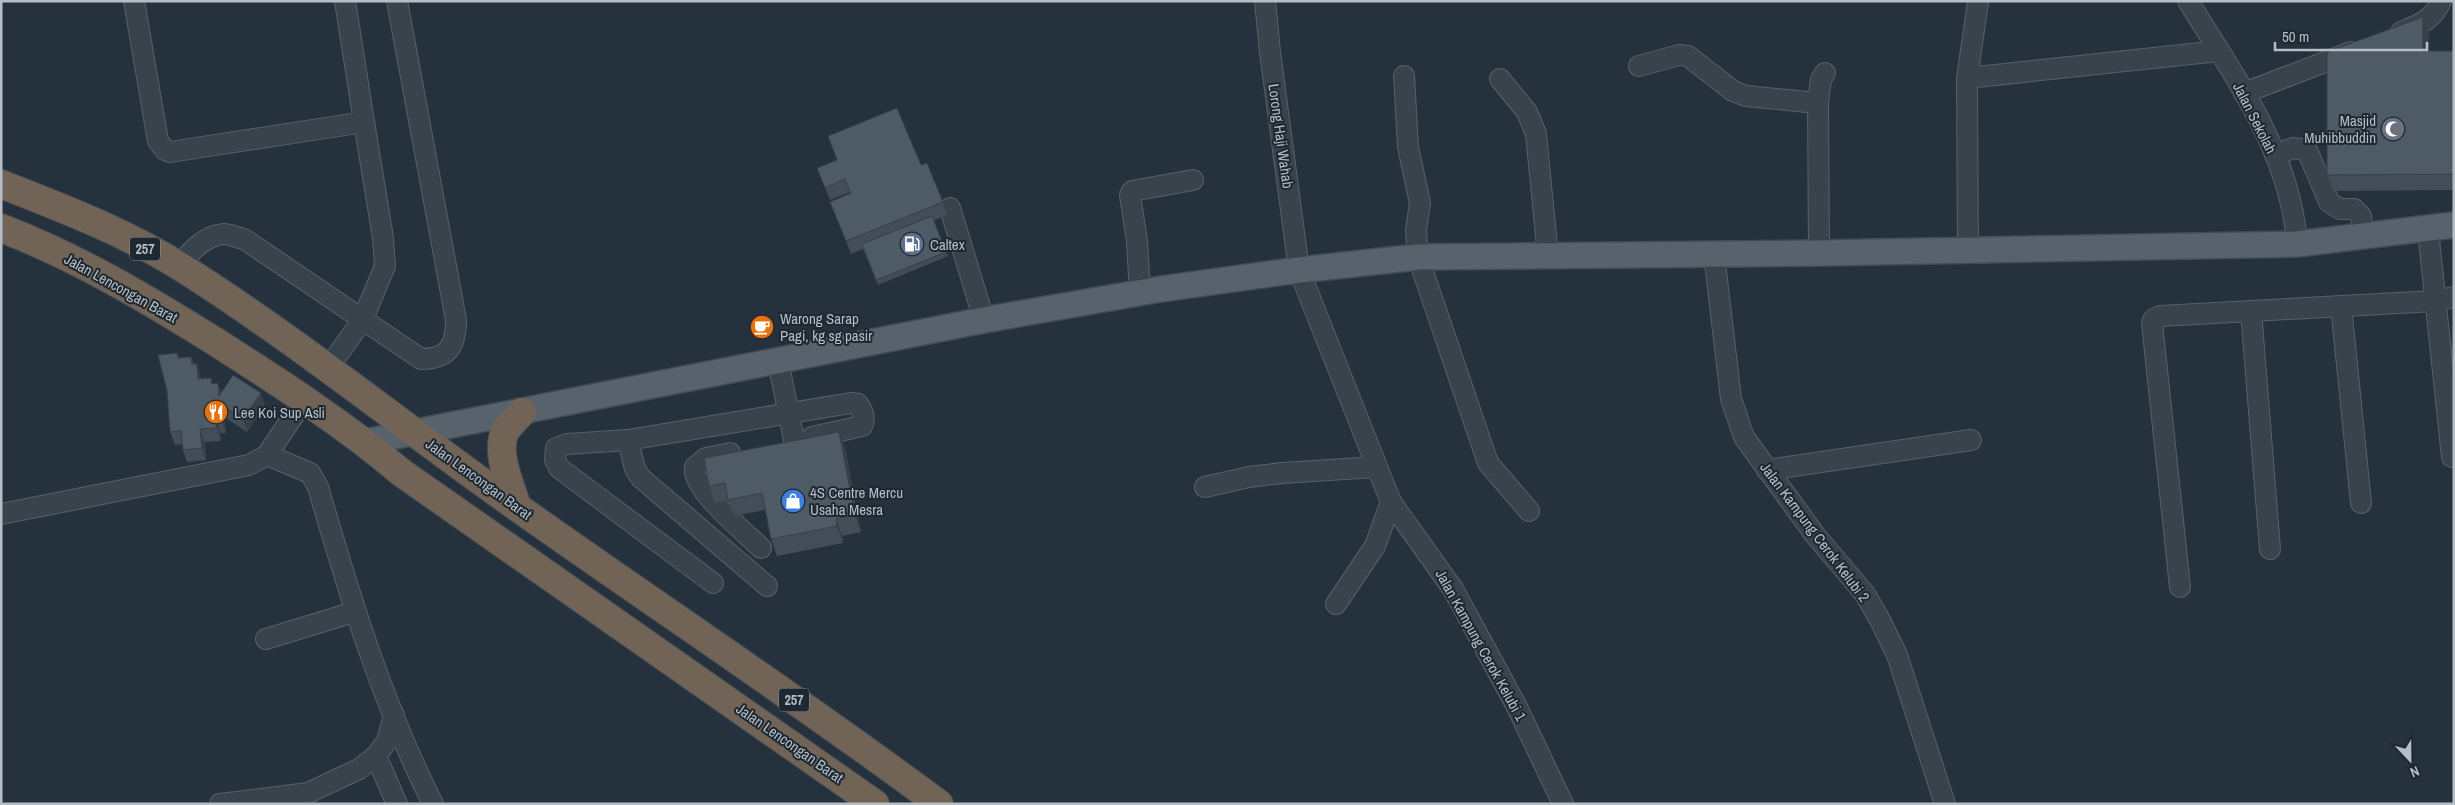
<svg xmlns="http://www.w3.org/2000/svg" width="2455" height="805" viewBox="0 0 2455 805" font-family="'Archivo Narrow',sans-serif">
	<rect width="100%" height="100%" fill="#25313c"/>
	<g fill="none" stroke-linecap="round" stroke-linejoin="round">
		<!-- minor casing -->
		<g stroke="#57616a" stroke-width="22">
			<g id="minor">
				<path d="M134,1l24,140 7,9 5,2 194,-30 -19,-121"/>
				<path d="M1265,1l5,51 29,218 92,232 62,87 63,116 47,99"/>
				<path d="M2188,1c46,75 103,152 109,243"/>
				<path d="M2401,32c18,-7 32,-12 40,-31"/>
				<path d="M1639,66l40,-11 9,1 45,35 13,5 72,7"/>
				<path d="M1404,76l4,71 12,56 -4,27 2,27 70,206 41,48"/>
				<path d="M1967,78l252,-27"/>
				<path d="M1500,79l27,33 9,22 12,122"/>
				<path d="M2244,93l107,-41"/>
				<path d="M2275,155l18,-7 14,2 22,52 11,7h14l7,7 3,21"/>
				<path d="M950,208l34,112"/>
				<path d="M2428,230l24,227"/>
				<path d="M1968,251l-1,-173 11,-76"/>
				<path d="M1819,253l-1,-150 3,-24 4,-6"/>
				<path d="M1714,254l17,145 13,38 71,98 50,59 15,26 17,35 48,149"/>
				<path d="M179,266c11,-14 26,-31 45,-32 6,0 14,4 20,5l177,120c28,0 35,-14 35,-39l-59,-319"/>
				<path d="M1140,293l-3,-52 -7,-46 2,-4 61,-11"/>
				<path d="M2341,306l20,197"/>
				<path d="M2251,311l19,238"/>
				<path d="M778,361l16,79"/>
				<path d="M329,367l34,-48 22,-53 -2,-28 -19,-116"/>
				<path d="M628,440l7,29 6,9 126,108"/>
				<path d="M730,453l-24,5 -11,9c-5,21 51,66 66,81"/>
				<path d="M267,455l43,18 8,14c31,107 64,216 115,317"/>
				<path d="M1767,470l204,-30"/>
				<path d="M1205,487l44,-10 33,-4 94,-6"/>
				<path d="M1,514l248,-49 18,-10 37,-55"/>
				<path d="M713,583l-154,-115 -4,-8 1,-12 11,-4 61,-4 223,-37 7,1c5,7 8,14 4,22l-50,11"/>
				<path d="M2180,587l-28,-264 2,-4 6,-3 275,-15 19,-4"/>
				<path d="M1336,604l39,-58 16,-44"/>
				<path d="M266,639l88,-27"/>
				<path d="M394,715l-7,26 -11,15 21,48"/>
				<path d="M220,804l88,-11 51,-24 17,-13"/>
			</g>
		</g>
		<!-- major casing -->
		<g stroke="#424c55" stroke-width="28">
			<path id="major" d="M365,442l619,-122 177,-31 138,-19 119,-13 401,-4 478,-9 157,-19"/>
		</g>
		<!-- highway casing -->
		<g stroke="#444e57" stroke-width="30">
			<g id="highway">
				<path d="M1,184c61,24 124,48 180,83 117,74 224,161 336,240 141,100 284,194 422,297"/>
				<path d="M1,228c76,29 146,71 215,114 64,41 128,82 186,131l473,331"/>
				<path d="M517,507c-6,-21 -23,-56 -11,-77 4,-6 11,-12 16,-18"/>
			</g>
		</g>
		<!-- minor -->
		<use href="#minor" stroke="#39434c" stroke-width="20"/>
		<!-- major -->
		<use href="#major" stroke="#57626c" stroke-width="25"/>
		<!-- highway -->
		<use href="#highway" stroke="#716456" stroke-width="28"/>
	</g>
	<!-- wall -->
	<g fill="#434d58">
		<path d="M2429,33v18h25v139l-121,1 -6,-16z"/>
		<path d="M828,136l93,29 22,37 4,13 -14,6 15,35 -70,29 -15,-36 -12,5 -21,-52 20,-9v-1l-20,8 -13,-32 20,-8z"/>
		<path d="M177,353l2,5 12,-1 3,7 7,13v1l13,6 7,8 40,1 4,13 -18,26 -23,-15 2,16h-5v8l-16,1 1,18 -19,2 -4,-12 -1,-6 -7,1 -5,-13z"/>
		<path d="M845,448l16,84 -19,4 1,7 -66,13 -6,-17 -6,-29 -31,6 -6,-16 -13,3 -6,-17z"/>
	</g>
	<!-- shaded-wall -->
	<g fill="#373f47">
		<path d="M2423,17l6,16v34l-6,-16z"/>
		<path d="M197,364l4,13 1,14 -4,-12z"/>
		<path d="M218,383l5,13h-4z"/>
		<path d="M261,393l4,13 -18,26 -4,-13z"/>
		<path d="M220,404l4,13 2,16 -5,-13z"/>
		<path d="M216,420l5,13v8l-4,-13z"/>
		<path d="M200,429l5,13 1,18 -4,-12z"/>
		<path d="M839,432l6,16 16,84 -6,-17z"/>
		<path d="M836,519l6,17 1,7 -6,-17z"/>
	</g>
	<!-- building -->
	<g fill="#4e5a66" stroke="#373f47">
		<path d="M2423,17v34h31v123l-127,1v-123z"/>
		<path d="M897,108l24,57 6,-2 16,39 -97,39 -16,-39 21,-9 -6,-14 -20,9 -8,-20 20,-8 -9,-24z"/>
		<path d="M932,216l14,36 -70,28 -14,-36z"/>
		<path d="M177,353l1,5 13,-1 1,7h5l1,15 13,-1 1,6 6,-1 1,13 14,-21 28,18 -18,26 -23,-15 1,16h-5l1,8 -17,1 2,19 -19,2 -2,-19 -11,1 -3,-41 -9,-36z"/>
		<path d="M839,432l16,83 -19,4 1,7 -66,13 -9,-46 -34,7 -3,-17 -16,3 -5,-28z"/>
	</g>
	<!-- icons -->
	<defs>
		<g id="mosque-disc" transform="scale(1.25)"><circle r="9.5" fill="#6b7280" stroke="#1e2831"/><path d="M3.5-4.9A6 6 0 1 0 3.5 4.9A5 5 0 1 1 3.5-4.9Z" fill="#fff"/></g>
		<g id="fuel-disc" transform="scale(1.25)"><circle r="9.5" fill="#5c6f8a" stroke="#1e2831"/><path d="M-5.5-6h7V0h2V4h1.3V-2.5L3-4.5l.8-.8L6-3V5H2.5V1h-1V6h-7ZM-4.2-4.7v3.2H.2V-4.7Z" fill="#fff"/></g>
		<g id="cafe-disc" transform="scale(1.25)"><circle r="9.5" fill="#e8710a" stroke="#1e2831"/><path d="M-5.5-4.5H6V0H3Q3 3.5 0 3.5H-2.5Q-5.5 3.5-5.5 0ZM3-3.2v2h1.7v-2ZM-6 4.5H4V6H-6Z" fill="#fff"/></g>
		<g id="restaurant-disc" transform="scale(1.25)"><circle r="9.5" fill="#e8710a" stroke="#1e2831"/><path d="M-5-6h1v4h1v-4h1v4h1v-4h1v5L-1.5 .5V6h-2V.5L-5-1ZM5-6V6H3V1.5H1.5Q1.5-4 5-6Z" fill="#fff"/></g>
		<g id="shop-disc" transform="scale(1.25)"><circle r="9.5" fill="#3f7fe0" stroke="#1e2831"/><path d="M-5-2.5h2.3a2.7 3.5 0 0 1 5.4 0H5L5.5 6h-11ZM-1.5-2.5h3a1.5 2.3 0 0 0-3 0Z" fill="#fff"/></g>
	</defs>
	<g fill-rule="evenodd">
		<use href="#mosque-disc" x="2393" y="129"/>
		<use href="#fuel-disc" x="912" y="244"/>
		<use href="#cafe-disc" x="762" y="327"/>
		<use href="#restaurant-disc" x="216" y="412"/>
		<use href="#shop-disc" x="793" y="501"/>
	</g>
	<g text-anchor="middle" dominant-baseline="central" stroke-width="4" stroke-linejoin="round" paint-order="stroke">
		<!-- shield labels -->
		<g fill="#1e2831" stroke="#88919a" stroke-width="1">
			<rect x="130" y="237.5" width="30" height="23" rx="4"/>
			<rect x="779" y="688.5" width="30" height="23" rx="4"/>
		</g>
		<g font-size="14" font-weight="bold" fill="#b5bec7">
			<text x="145" y="249">257</text>
			<text x="794" y="700">257</text>
		</g>
		<!-- street labels -->
		<g font-size="15" fill="#b5bec7" stroke="#1e2831">
			<text transform="translate(2255 118) rotate(63)">Jalan Sekolah</text>
			<text transform="translate(1281 136) rotate(82)">Lorong Haji Wahab</text>
			<text transform="translate(121 288) rotate(29)">Jalan Lencongan Barat</text>
			<text transform="translate(479 479) rotate(36)">Jalan Lencongan Barat</text>
			<text transform="translate(1815 532) rotate(53)">Jalan Kampung Cerok Kelubi 2</text>
			<text transform="translate(1481 645) rotate(61)">Jalan Kampung Cerok Kelubi 1</text>
			<text transform="translate(790 743) rotate(35)">Jalan Lencongan Barat</text>
		</g>
		<!-- poi labels -->
		<g font-size="15" fill="#b5bec7" stroke="#1e2831" text-anchor="start">
			<text x="2376" y="120" text-anchor="end">Masjid<tspan x="2376" dy="17">Muhibbuddin</tspan></text>
			<text x="930" y="244">Caltex</text>
			<text x="780" y="318">Warong Sarap<tspan x="780" dy="17">Pagi, kg sg pasir</tspan></text>
			<text x="234" y="412">Lee Koi Sup Asli</text>
			<text x="810" y="492">4S Centre Mercu<tspan x="810" dy="17">Usaha Mesra</tspan></text>
		</g>
	</g>
	<!-- border -->
	<rect width="2455" height="805" fill="none" stroke="#b5bec7" stroke-width="5"/>
	<!-- north arrow -->
	<g transform="translate(2410 760) rotate(158)" stroke="#1e2831" stroke-width="4" paint-order="stroke">
	<path d="M0-4L9 19L0 12L-9 19Z" fill="#b5bec7"/>
	<text y="-8" font-size="14" font-weight="bold" text-anchor="middle" fill="#b5bec7">N</text>
	</g>
	<!-- scale -->
	<path d="M2275 42v8h152v-8" fill="none" stroke="#b5bec7" stroke-width="2.5"/>
	<text x="2282" y="42" font-size="15" fill="#b5bec7" stroke="#1e2831" stroke-width="4" paint-order="stroke">50 m</text>
</svg>
